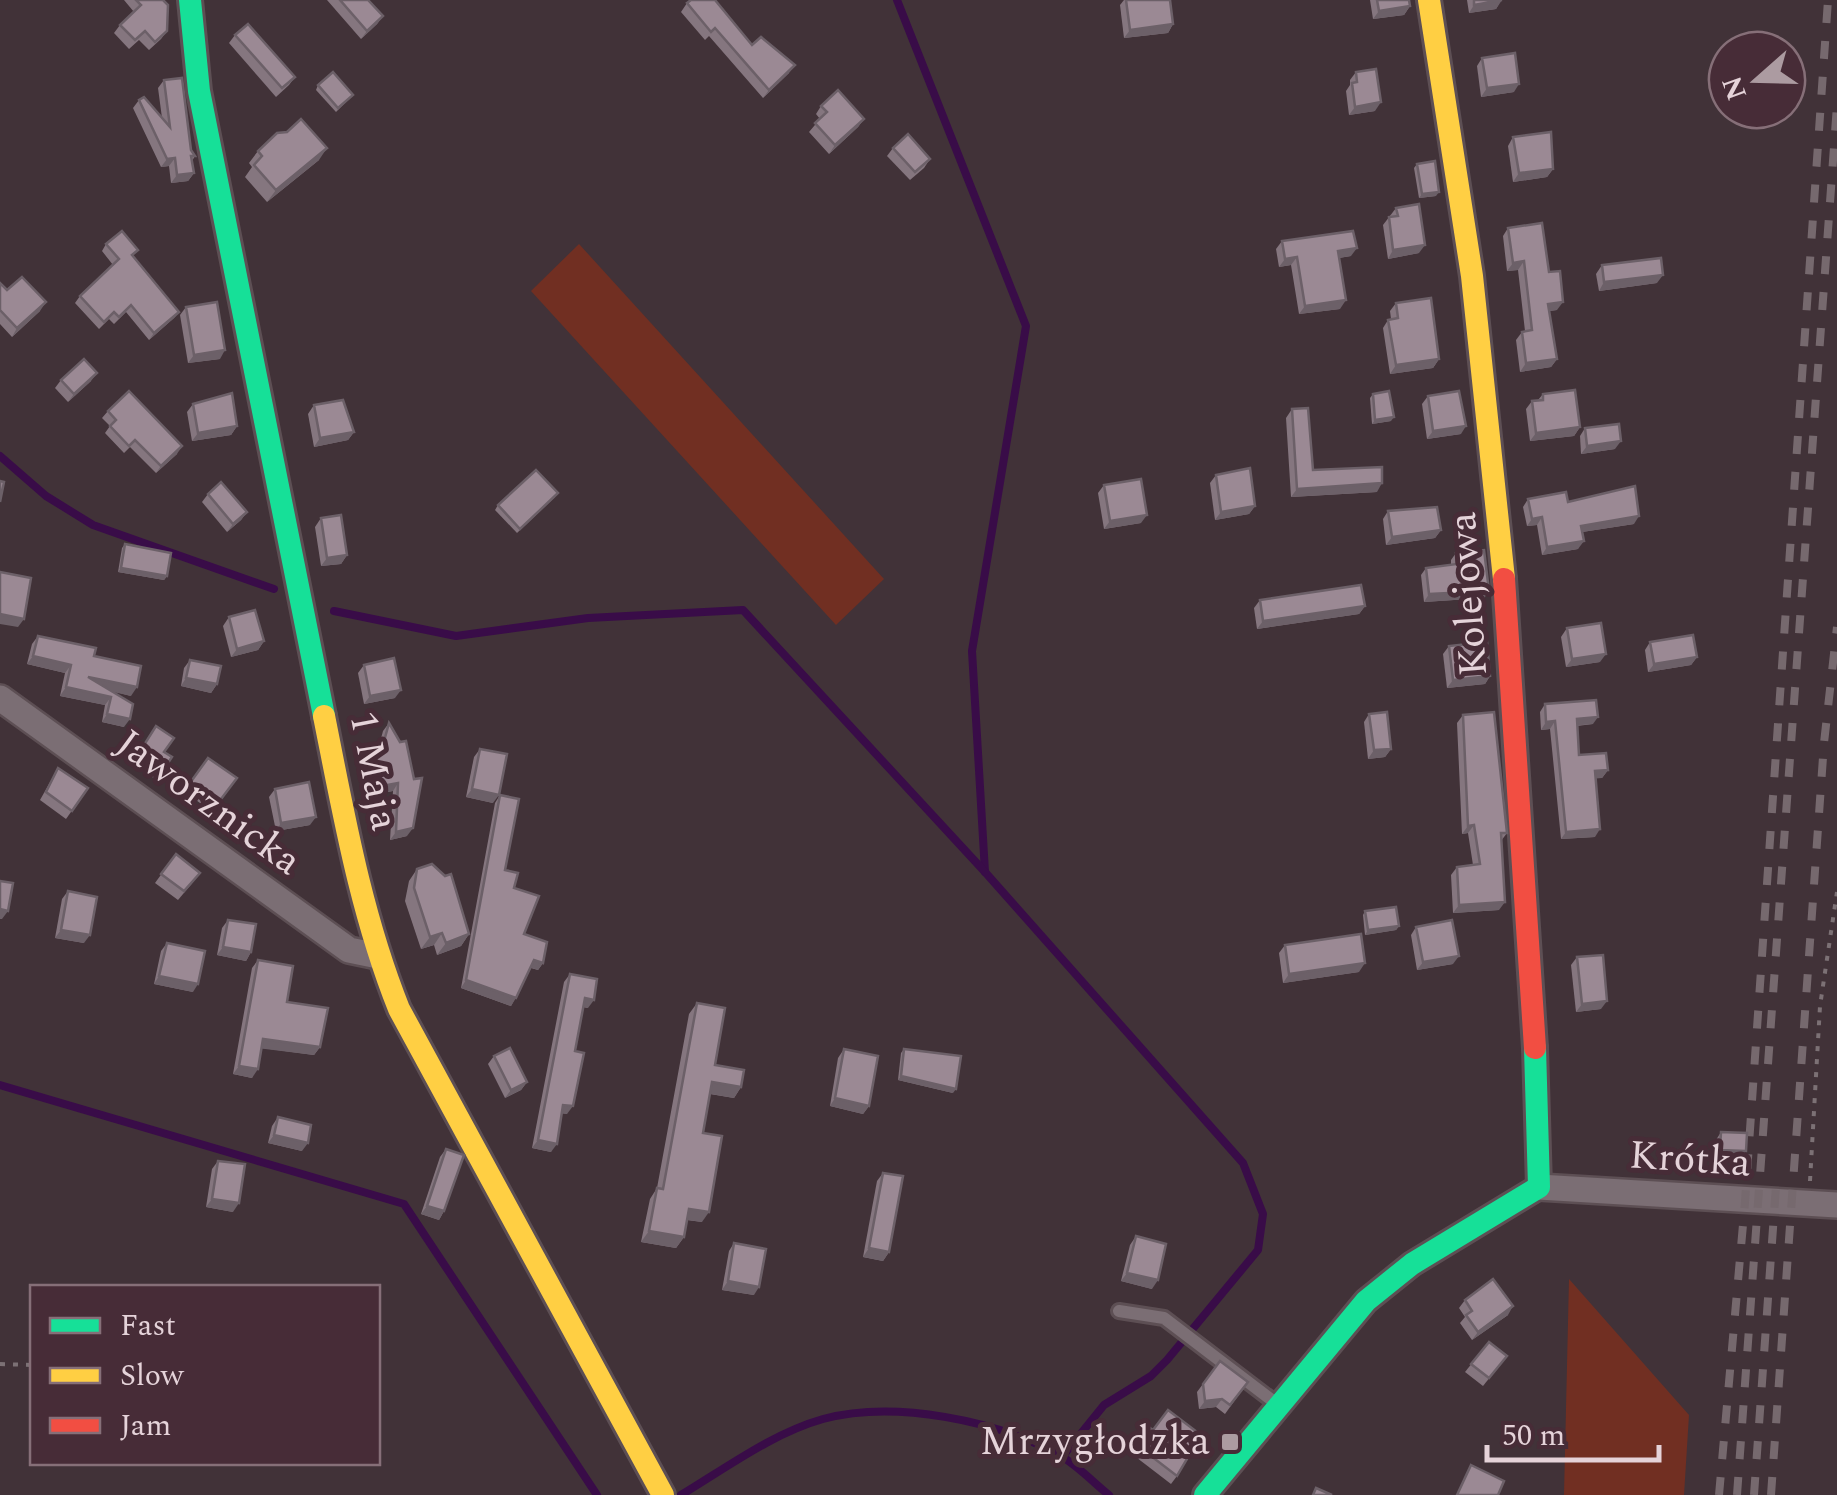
<svg xmlns="http://www.w3.org/2000/svg" width="1837" height="1495" viewBox="0 0 1837 1495" font-family="Spectral,serif">
	<rect width="100%" height="100%" fill="#413238"/>
	<!-- green -->
	<g fill="#712f22">
		<path d="M579,244l305,335 -48,46 -305,-334z"/>
		<path d="M1569,1279l120,136 -5,80h-120z"/>
	</g>
	<g fill="none" stroke-linecap="round" stroke-linejoin="round">
		<!-- stream -->
		<g stroke="#390c48" stroke-width="8">
			<path d="M897,0l129,326 -54,325 13,221"/>
			<path d="M0,456l46,40 47,29 181,64"/>
			<path d="M334,611l122,25 132,-18 155,-8 242,262 258,291 20,51 -5,36 -91,110 -16,16 -47,29 -42,52"/>
			<path d="M0,1085l404,119 193,291"/>
			<path d="M681,1495c45,-27 92,-62 142,-76 71,-19 174,1 238,37 17,10 33,27 48,39"/>
		</g>
		<!-- lane casing -->
		<g stroke="#5d4f54" stroke-width="18">
			<path id="lane" d="M1119,1311l45,7 113,86"/>
		</g>
		<!-- street casing -->
		<g stroke="#5d4f54" stroke-width="30">
			<g id="street">
				<path d="M0,698l349,252 29,6"/>
				<path d="M1539,1187l298,18"/>
			</g>
		</g>
		<!-- fast casing -->
		<g stroke="#5d4f54" stroke-width="28">
			<g id="fast">
				<path d="M190,0l9,91 125,625"/>
				<path d="M1205,1495l161,-194 46,-37 127,-77 -4,-139"/>
			</g>
		</g>
		<!-- slow casing -->
		<g stroke="#5d4f54" stroke-width="28">
			<g id="slow">
				<path d="M1429,0l43,276 32,303"/>
				<path d="M324,716c20,100 37,198 75,293l264,486"/>
			</g>
		</g>
		<!-- jam casing -->
		<g stroke="#5d4f54" stroke-width="28">
			<path id="jam" d="M1504,579l31,469"/>
		</g>
		<!-- path -->
		<g stroke="#7c7175" stroke-width="4" stroke-dasharray="5 8" stroke-linecap="butt">
			<path d="M1810,1181l10,-175 17,-114"/>
			<path d="M0,1364l32,1"/>
		</g>
		<!-- lane -->
		<use href="#lane" stroke="#7b6e74" stroke-width="12"/>
		<!-- street -->
		<use href="#street" stroke="#7b6e74" stroke-width="25"/>
		<!-- fast -->
		<use href="#fast" stroke="#16e098" stroke-width="22"/>
		<!-- slow -->
		<use href="#slow" stroke="#ffcf43" stroke-width="22"/>
		<!-- jam -->
		<use href="#jam" stroke="#f24e42" stroke-width="22"/>
		<!-- rail -->
		<g stroke="#76696e" stroke-width="8" stroke-dasharray="18 18" stroke-linecap="butt">
			<path d="M1719,1495l26,-293 83,-1202"/>
			<path d="M1737,1495l100,-1390"/>
			<path d="M1754,1495l22,-309"/>
			<path d="M1771,1495l53,-752 13,-116"/>
		</g>
	</g>
	<!-- wall -->
	<g fill="#85767f">
		<path d="M124,0h39l4,31 -6,8 -12,11 -10,-10 -10,9 -15,-16 6,-8 14,-13z"/>
		<path d="M327,0h41l15,16 -6,8 -16,15z"/>
		<path d="M1124,0h46l3,24 -5,9 -44,5 -4,-33z"/>
		<path d="M1370,0h39l1,6 -6,9 -31,4z"/>
		<path d="M1467,0h34l-5,9 -27,4z"/>
		<path d="M687,3l65,42 37,28 -26,25 -54,-62 -4,4 -24,-28z"/>
		<path d="M235,35l60,42 -6,8 -13,12 -47,-54z"/>
		<path d="M1482,58l32,34 -33,5 -4,-31z"/>
		<path d="M1356,72l19,39 -26,4 -3,-24 4,-6v-5z"/>
		<path d="M164,80l27,70 4,6 -3,5 2,12 -6,8 -17,2 -2,-17 -8,1 -28,-59 6,-8 23,18 -4,-30z"/>
		<path d="M318,85l35,10 -17,17 -20,-22z"/>
		<path d="M821,106l43,13 -6,8 -29,27 -20,-22 11,-13 -4,-5z"/>
		<path d="M287,132l32,28 -52,42 -22,-25 7,-10 -3,-4 9,-12z"/>
		<path d="M1513,137l40,32 -6,8 -34,5 -5,-36z"/>
		<path d="M893,148l37,11 -6,9 -14,12 -23,-24z"/>
		<path d="M1417,164l19,32 -17,2 -5,-30z"/>
		<path d="M1396,208l23,45 -31,6 -5,-34z"/>
		<path d="M1508,228l41,44 8,38 -8,1 8,48 -6,8 -31,5 -4,-32 6,-8 3,-1 -7,-61 -11,1 -4,-35z"/>
		<path d="M1282,241l69,15 -12,2 1,51 -41,5 -8,-49 -12,2 -3,-18z"/>
		<path d="M106,244l27,13 46,55 -5,6 -25,22 -23,-28 -12,12 -5,-5 -10,10 -24,-26 5,-7 33,-31 -11,-14z"/>
		<path d="M1602,265l55,18 -58,8 -3,-17z"/>
		<path d="M0,283l7,7 33,21 -28,26 -12,-13z"/>
		<path d="M1396,303l43,56 -6,9 -43,6 -7,-46 5,-8 3,-1 -1,-8z"/>
		<path d="M186,307l34,52 -32,4 -8,-48z"/>
		<path d="M61,380l30,1 -23,21 -13,-14z"/>
		<path d="M1373,394l18,27 -19,3 -2,-26z"/>
		<path d="M1543,394l37,33 -6,9 -44,5 -4,-32 6,-8 6,-1z"/>
		<path d="M1428,396l33,38 -34,5 -5,-35z"/>
		<path d="M193,404l44,22 -6,9 -39,6 -5,-29z"/>
		<path d="M314,405l40,27 -6,8 -34,7 -6,-33z"/>
		<path d="M1292,409l21,61 64,22 -86,5 -5,-79z"/>
		<path d="M108,411l69,43 -21,19 -26,-26 -6,6 -19,-20 5,-7 -8,-8z"/>
		<path d="M1585,428l30,21 -34,5 -1,-18z"/>
		<path d="M1216,475l39,31 -6,8 -34,6 -5,-37z"/>
		<path d="M1104,485l37,38 -37,6 -6,-36z"/>
		<path d="M208,494l39,18 -6,8 -14,12 -25,-30z"/>
		<path d="M555,497l-38,36 -22,-23 3,-5z"/>
		<path d="M1528,499l40,3 66,22 -52,8 -4,17 -36,6 -5,-30 -10,1 -4,-19z"/>
		<path d="M1388,511l53,19 -6,8 -49,7 -3,-26z"/>
		<path d="M321,518l26,37 -6,9 -20,2 -6,-39z"/>
		<path d="M125,544l42,32 -3,4 -46,-8 4,-24z"/>
		<path d="M1456,553l33,38 -5,7 -60,4 -3,-27 5,-7 25,-3v-5z"/>
		<path d="M1260,600l105,6 -6,8 -102,15 -3,-21z"/>
		<path d="M229,617l35,24 -6,9 -27,7 -8,-31z"/>
		<path d="M1567,628l33,34 -34,5 -5,-30z"/>
		<path d="M38,636l56,20 37,40 -19,-5 12,36 -22,-5 3,-17 -45,-9 5,-23 -38,-9 5,-20z"/>
		<path d="M1650,642l47,15 -6,8 -43,7 -3,-22z"/>
		<path d="M1449,646l41,30 -5,8 -38,4 -4,-34z"/>
		<path d="M190,660l27,24 -6,9 -30,-7 3,-18z"/>
		<path d="M364,665l31,33 -31,6 -6,-31z"/>
		<path d="M1545,704l48,20 -16,2 2,29 29,15 -6,8h-6l-1,59 -34,2 -11,-110 -9,1 -1,-18z"/>
		<path d="M1369,714l22,35 -6,8 -17,2 -4,-37z"/>
		<path d="M1463,715l44,118 -6,8 -2,69 -46,3 -2,-38 6,-8 16,-2 -5,-32 -6,1 -5,-111z"/>
		<path d="M389,723l18,113 -17,4 3,-49 -17,3 -8,-39 6,-8 5,-1 4,-15z"/>
		<path d="M156,726l8,26 8,5 -15,23 -26,-16z"/>
		<path d="M480,749l13,54 -27,-6 8,-40z"/>
		<path d="M208,758l29,20 -25,34 -28,-21z"/>
		<path d="M58,768l30,20 -22,31 -26,-19z"/>
		<path d="M275,789l35,36 -34,6 -7,-34z"/>
		<path d="M500,795l5,75 9,18 10,46 19,29 -5,7 -7,-2 -20,38 -50,-18 34,-185z"/>
		<path d="M176,854l18,27 -16,19 -23,-17z"/>
		<path d="M417,869l52,65 -8,12 -24,9 -3,-10 -13,4 -16,-48 4,-20z"/>
		<path d="M68,891l16,52 -29,-5 7,-39z"/>
		<path d="M1365,911l34,15 -3,4 -31,5 -2,-20z"/>
		<path d="M228,920l23,32 -5,9 -29,-6 5,-27z"/>
		<path d="M1416,927l37,37 -36,6 -6,-35z"/>
		<path d="M167,943l26,49 -39,-8 7,-33z"/>
		<path d="M1285,945l74,27 -76,11 -4,-30z"/>
		<path d="M1577,957l24,52 -25,3 -5,-47z"/>
		<path d="M258,960l62,87 -6,8 -52,-7 -10,30 -19,-4 19,-106z"/>
		<path d="M570,974l18,34 -5,-1 -8,44 -8,63 -5,-1 -11,39 -19,-4 32,-166z"/>
		<path d="M697,1003l18,62 26,22 -7,11 -24,-4 -7,39 -1,89 -15,-2 -3,17 -8,11 -35,-6 9,-43 7,-11 32,-174z"/>
		<path d="M844,1049l25,57 -6,8 -33,-8 8,-48z"/>
		<path d="M904,1049l49,44 -55,-13 3,-27z"/>
		<path d="M494,1056l33,26 -6,8 -16,8 -17,-34z"/>
		<path d="M278,1117l24,34 -34,-8 4,-17z"/>
		<path d="M1721,1132l19,28 -26,-2 2,-18z"/>
		<path d="M446,1149l-2,62 -5,9 -18,-6 19,-57z"/>
		<path d="M218,1161l15,51 -27,-5 6,-38z"/>
		<path d="M883,1173l6,79 -6,9 -20,-4 14,-76z"/>
		<path d="M1136,1236l16,53 -31,-8 9,-36z"/>
		<path d="M734,1243l20,52 -32,-5 7,-39z"/>
		<path d="M1465,1300l43,15 -36,25 -12,-17 5,-6 -6,-9z"/>
		<path d="M1489,1342l18,14 -24,30 -18,-14z"/>
		<path d="M1220,1361l28,21 -23,32 -9,-7 -17,2 -2,-17z"/>
		<path d="M1147,1426l30,50 -6,8 -43,-33z"/>
	</g>
	<!-- shaded-wall -->
	<g fill="#6c6068">
		<path d="M1502,0l-6,9 -27,4 5,-8z"/>
		<path d="M1410,6l-6,9 -31,4 6,-8z"/>
		<path d="M383,16l-6,8 -16,15 6,-8z"/>
		<path d="M1173,24l-5,9 -44,5 6,-8z"/>
		<path d="M795,65l-6,8 -26,25 6,-8z"/>
		<path d="M1519,84l-5,8 -33,5 6,-9z"/>
		<path d="M1381,102l-6,9 -26,4 6,-8z"/>
		<path d="M864,119l-6,8 -29,27 6,-9z"/>
		<path d="M327,148l-8,12 -52,42 9,-12z"/>
		<path d="M175,158l-6,8 -8,1 6,-8z"/>
		<path d="M1553,169l-6,8 -34,5 6,-9z"/>
		<path d="M194,173l-6,8 -17,2 6,-8z"/>
		<path d="M1439,192l-3,4 -17,2 3,-4z"/>
		<path d="M1425,245l-6,8 -31,6 5,-9z"/>
		<path d="M1357,248l-6,8 -19,3 6,-8z"/>
		<path d="M1297,257l-6,8 -12,2 6,-8z"/>
		<path d="M1524,261l-6,9 -11,1 6,-8z"/>
		<path d="M1663,275l-6,8 -58,8 5,-9z"/>
		<path d="M1346,300l-6,9 -41,5 6,-8z"/>
		<path d="M46,302l-6,9 -28,26 5,-9z"/>
		<path d="M1563,302l-6,8 -15,2 6,-8z"/>
		<path d="M179,312l-5,6 -25,22 5,-7z"/>
		<path d="M225,350l-5,9 -32,4 6,-8z"/>
		<path d="M1439,359l-6,9 -43,6 6,-9z"/>
		<path d="M1557,359l-6,8 -31,5 6,-9z"/>
		<path d="M97,373l-6,8 -23,21 6,-8z"/>
		<path d="M1394,417l-3,4 -19,3 3,-4z"/>
		<path d="M237,426l-6,9 -39,6 6,-8z"/>
		<path d="M1466,426l-5,8 -34,5 6,-8z"/>
		<path d="M1580,427l-6,9 -44,5 6,-8z"/>
		<path d="M354,432l-6,8 -34,7 6,-9z"/>
		<path d="M1621,441l-6,8 -34,5 6,-8z"/>
		<path d="M182,446l-5,8 -21,19 5,-7z"/>
		<path d="M1382,483l-5,9 -86,5 6,-8z"/>
		<path d="M1255,506l-6,8 -34,6 6,-8z"/>
		<path d="M247,512l-6,8 -14,12 6,-8z"/>
		<path d="M1147,515l-6,8 -37,6 6,-8z"/>
		<path d="M1639,516l-5,8 -58,9 5,-7z"/>
		<path d="M1542,517l-5,8 -10,1 5,-7z"/>
		<path d="M1441,530l-6,8 -49,7 6,-8z"/>
		<path d="M1584,541l-6,8 -36,6 5,-8z"/>
		<path d="M347,555l-6,9 -20,2 6,-8z"/>
		<path d="M121,568l46,8 -3,4 -46,-8z"/>
		<path d="M1489,591l-5,7 -60,4 5,-8z"/>
		<path d="M1365,606l-6,8 -102,15 6,-8z"/>
		<path d="M0,614l24,5 -6,8 -18,-3z"/>
		<path d="M264,641l-6,9 -27,7 6,-8z"/>
		<path d="M1606,654l-6,8 -34,5 6,-8z"/>
		<path d="M33,656l38,9 -6,8 -38,-9z"/>
		<path d="M1697,657l-6,8 -43,7 6,-8z"/>
		<path d="M1490,676l-5,8 -38,4 6,-8z"/>
		<path d="M88,677l49,10 -6,9 -48,-11z"/>
		<path d="M186,678l31,6 -6,9 -30,-7z"/>
		<path d="M66,687l45,10 -6,8 -45,-9z"/>
		<path d="M401,690l-6,8 -31,6 6,-8z"/>
		<path d="M107,714l23,5 -6,8 -22,-5z"/>
		<path d="M1598,717l-5,7 -22,2 6,-7z"/>
		<path d="M1555,721l-5,8 -9,1 5,-8z"/>
		<path d="M1391,749l-6,8 -17,2 6,-9z"/>
		<path d="M1608,770l-6,8 -12,1 5,-8z"/>
		<path d="M398,783l-5,8 -17,3 6,-8z"/>
		<path d="M472,789l27,6 -6,8 -27,-6z"/>
		<path d="M316,817l-6,8 -34,6 5,-8z"/>
		<path d="M1474,825l-6,8 -6,1 6,-8z"/>
		<path d="M413,828l-6,8 -17,4 6,-8z"/>
		<path d="M1600,829l-5,8 -34,2 5,-7z"/>
		<path d="M1505,902l-6,8 -46,3 6,-8z"/>
		<path d="M0,909l8,2 -6,8h-2z"/>
		<path d="M1399,926l-3,4 -31,5 3,-5z"/>
		<path d="M61,930l29,5 -6,8 -29,-5z"/>
		<path d="M442,933l-8,12 -13,4 9,-12z"/>
		<path d="M469,934l-8,12 -24,9 9,-12z"/>
		<path d="M223,947l28,5 -5,9 -29,-6z"/>
		<path d="M1459,956l-6,8 -36,6 6,-8z"/>
		<path d="M534,960l9,3 -5,7 -9,-3z"/>
		<path d="M1365,963l-6,9 -76,11 6,-9z"/>
		<path d="M159,976l39,8 -5,8 -39,-8z"/>
		<path d="M466,980l50,18 -5,8 -50,-18z"/>
		<path d="M585,998l9,2 -6,8 -9,-2z"/>
		<path d="M1607,1001l-6,8 -25,3 6,-8z"/>
		<path d="M263,1039l57,8 -6,8 -57,-7z"/>
		<path d="M239,1066l19,3 -6,9 -19,-4z"/>
		<path d="M901,1076l55,13 -3,4 -55,-13z"/>
		<path d="M527,1082l-6,8 -16,8 6,-8z"/>
		<path d="M712,1082l29,5 -7,11 -29,-5z"/>
		<path d="M835,1098l34,8 -6,8 -33,-8z"/>
		<path d="M563,1105l10,1 -6,8 -10,-1z"/>
		<path d="M274,1135l34,8 -6,8 -34,-8z"/>
		<path d="M538,1140l19,4 -6,8 -19,-4z"/>
		<path d="M1720,1150l26,1 -6,9 -26,-2z"/>
		<path d="M212,1199l27,4 -6,9 -27,-5z"/>
		<path d="M427,1206l17,5 -5,9 -18,-6z"/>
		<path d="M689,1209l20,3 -7,10 -21,-3z"/>
		<path d="M649,1231l35,6 -8,11 -35,-6z"/>
		<path d="M869,1248l20,4 -6,9 -20,-4z"/>
		<path d="M1127,1273l31,7 -6,9 -31,-8z"/>
		<path d="M728,1281l31,6 -5,8 -32,-5z"/>
		<path d="M1513,1306l-5,9 -36,25 6,-8z"/>
		<path d="M1222,1399l-6,8 -17,2 6,-8z"/>
	</g>
	<!-- building -->
	<g fill="#9b8994" stroke="#6c6068" stroke-width="2.5">
		<path d="M136,0h27l5,5 -1,26 -12,11 -10,-11 -10,9 -15,-15 21,-20z"/>
		<path d="M340,0h28l15,16 -16,15z"/>
		<path d="M691,0h24l37,45 9,-8 34,28 -26,25 -54,-62 -4,4 -24,-29z"/>
		<path d="M1126,0h44l3,24 -43,6z"/>
		<path d="M1377,0h32l1,6 -31,5z"/>
		<path d="M1474,0h28l-28,5z"/>
		<path d="M248,24l47,53 -13,11 -47,-53z"/>
		<path d="M1515,53l4,31 -32,4 -5,-30z"/>
		<path d="M1376,69l5,33 -26,5 -3,-24 5,-1 -1,-10z"/>
		<path d="M333,72l20,23 -15,13 -20,-23z"/>
		<path d="M182,78l9,72 4,6h-4l3,17 -17,2 -2,-17 -8,1 -28,-59 5,-3 26,30 -6,-47z"/>
		<path d="M838,90l26,29 -29,26 -20,-22 12,-11 -6,-6z"/>
		<path d="M301,119l26,29 -51,42 -22,-25 8,-9 -4,-5 19,-18 10,-1z"/>
		<path d="M1551,132l2,37 -34,4 -6,-36z"/>
		<path d="M908,134l22,25 -15,13 -22,-24z"/>
		<path d="M1435,161l4,31 -17,2 -5,-30z"/>
		<path d="M1419,204l6,41 -32,5 -4,-33 9,-1 -2,-8z"/>
		<path d="M1542,223l7,49 11,-1 3,31 -15,2 9,55 -31,4 -4,-31 10,-2 -8,-69 -11,2 -5,-35z"/>
		<path d="M122,231l16,19 -6,5 47,57 -25,21 -23,-28 -12,12 -5,-5 -10,10 -24,-26 39,-37 -13,-15z"/>
		<path d="M1353,231l4,17 -19,3 8,49 -41,6 -8,-49 -12,2 -3,-18z"/>
		<path d="M1661,258l2,17 -59,7 -2,-17z"/>
		<path d="M22,277l24,25 -29,26 -17,-18v-27l7,7z"/>
		<path d="M1431,298l8,61 -43,6 -8,-45 10,-2 -2,-15z"/>
		<path d="M217,302l8,48 -31,5 -8,-48z"/>
		<path d="M84,359l13,14 -23,21 -13,-14z"/>
		<path d="M1575,390l5,37 -44,6 -4,-32 11,-1v-6z"/>
		<path d="M129,391l53,55 -21,20 -26,-26 -6,6 -19,-20 6,-6 -8,-9z"/>
		<path d="M1389,391l5,26 -19,3 -2,-26z"/>
		<path d="M1459,391l7,35 -33,5 -5,-35z"/>
		<path d="M232,393l5,33 -39,7 -5,-29z"/>
		<path d="M343,400l11,32 -34,6 -6,-33z"/>
		<path d="M1308,408l5,62 69,-3v16l-85,6 -5,-80z"/>
		<path d="M1619,424l2,17 -34,5 -2,-18z"/>
		<path d="M1250,468l5,38 -34,6 -5,-37z"/>
		<path d="M536,470l22,23 -38,36 -22,-24z"/>
		<path d="M1141,479l6,36 -37,6 -6,-36z"/>
		<path d="M0,481l4,1 -4,20z"/>
		<path d="M221,482l26,30 -14,12 -25,-30z"/>
		<path d="M1635,486l4,30 -58,10 3,15 -37,6 -5,-30 -10,2 -4,-20 38,-7 2,10z"/>
		<path d="M1437,507l4,23 -49,7 -4,-26z"/>
		<path d="M341,515l6,40 -20,3 -6,-40z"/>
		<path d="M125,544l46,9 -4,23 -46,-8z"/>
		<path d="M1484,550l5,41 -60,3 -3,-26 31,-4 -1,-11z"/>
		<path d="M0,572l31,6 -7,41 -24,-5z"/>
		<path d="M1361,585l4,21 -102,15 -3,-21z"/>
		<path d="M255,610l9,31 -27,8 -8,-32z"/>
		<path d="M1601,623l5,31 -34,5 -5,-31z"/>
		<path d="M1693,635l4,22 -43,7 -4,-22z"/>
		<path d="M38,636l58,12 -2,8 47,10 -4,21 -49,-10 45,27 -3,15 -23,-5 4,-17 -45,-10 5,-22 -38,-9z"/>
		<path d="M1487,642l3,34 -37,4 -4,-34z"/>
		<path d="M394,658l7,32 -31,6 -6,-31z"/>
		<path d="M190,660l31,6 -4,18 -31,-6z"/>
		<path d="M1596,700l2,17 -21,2 2,36 27,-2 2,17 -13,1 5,58 -34,3 -11,-111 -9,1 -1,-18z"/>
		<path d="M1387,712l4,37 -17,1 -5,-36z"/>
		<path d="M1494,712l13,121h-6l4,69 -46,3 -2,-38 23,-3 -6,-39 -6,1 -5,-111z"/>
		<path d="M389,723l11,19 6,-1 8,38 8,-1 -9,50 -17,4 2,-49 -16,3 -8,-39 9,-2z"/>
		<path d="M156,726l18,12 -10,14 8,5 -10,15 -25,-16z"/>
		<path d="M480,749l27,5 -8,41 -27,-6z"/>
		<path d="M208,758l29,20 -19,25 -28,-20z"/>
		<path d="M58,768l30,20 -16,23 -26,-19z"/>
		<path d="M309,782l7,35 -35,6 -6,-34z"/>
		<path d="M500,795l19,4 -14,71 13,3 -4,15 25,8 -15,38 23,8 -4,21 -9,-3 -18,38 -50,-18z"/>
		<path d="M176,854l24,19 -16,18 -23,-17z"/>
		<path d="M432,864l13,12 6,-2 18,60 -23,9 -4,-10 -12,4 -16,-49 3,-19z"/>
		<path d="M0,881l13,2 -5,28 -8,-2z"/>
		<path d="M68,891l29,6 -7,38 -29,-5z"/>
		<path d="M1396,907l3,19 -31,4 -3,-19z"/>
		<path d="M228,920l28,4 -5,28 -28,-5z"/>
		<path d="M1452,920l7,36 -36,6 -7,-35z"/>
		<path d="M1361,934l4,29 -76,11 -4,-29z"/>
		<path d="M167,943l38,8 -7,33 -39,-8z"/>
		<path d="M1603,955l4,46 -25,3 -5,-47z"/>
		<path d="M258,960l35,6 -6,36 41,6 -8,39 -57,-8 -5,30 -19,-3z"/>
		<path d="M570,974l27,5 -3,21 -9,-2 -10,53 9,2 -11,53 -10,-1 -6,39 -19,-4z"/>
		<path d="M697,1003l28,5 -10,57 29,5 -3,17 -29,-5 -9,51 19,3 -13,76 -20,-3 -5,28 -35,-6 8,-43 6,1z"/>
		<path d="M510,1048l17,34 -16,8 -17,-34z"/>
		<path d="M844,1049l34,7 -9,50 -34,-8z"/>
		<path d="M904,1049l57,7 -5,33 -55,-13z"/>
		<path d="M278,1117l33,8 -3,18 -34,-8z"/>
		<path d="M1721,1132l26,1 -1,18 -26,-1z"/>
		<path d="M446,1149l18,6 -20,56 -17,-5z"/>
		<path d="M218,1161l27,3 -6,39 -27,-4z"/>
		<path d="M883,1173l20,3 -14,76 -20,-4z"/>
		<path d="M1136,1236l30,8 -8,36 -31,-7z"/>
		<path d="M734,1243l32,6 -7,38 -31,-6z"/>
		<path d="M1493,1279l20,27 -35,26 -12,-17 6,-4 -7,-11z"/>
		<path d="M1489,1342l18,14 -18,22 -18,-14z"/>
		<path d="M1220,1361l28,21 -18,23 -8,-6 -17,2 -2,-17z"/>
		<path d="M1168,1410l33,25 -24,41 -43,-33 13,-17 6,4z"/>
		<path d="M1471,1465l33,16 -6,14h-41z"/>
		<path d="M1316,1488l16,7h-19z"/>
	</g>
	<!-- markers -->
	<rect fill="#ac9ba1" stroke="#472c37" stroke-width="4" x="1220" y="1432" width="20" height="20" rx="5"/>
	<g text-anchor="middle" dominant-baseline="central" stroke-width="10" stroke-linejoin="round" paint-order="stroke">
		<!-- street labels -->
		<g font-size="40" fill="#e5d3d9" stroke="#472c37">
			<text transform="translate(1469 594) rotate(-94)">Kolejowa</text>
			<text transform="translate(373 771) rotate(79)">1 Maja</text>
			<text transform="translate(208 803) rotate(36)">Jaworznicka</text>
			<text transform="translate(1690 1160) rotate(4)">Krótka</text>
		</g>
		<!-- poi labels -->
		<g font-size="40" fill="#e5d3d9" stroke="#472c37" text-anchor="end">
			<text x="1210" y="1442">Mrzygłodzka</text>
		</g>
	</g>
	<!-- legend -->
	<rect x="30" y="1285" width="350" height="180" fill="#472c37" stroke="#866f78" stroke-width="2.5"/>
	<rect x="50" y="1318" width="50" height="15" fill="#16e098" stroke="#866f78" stroke-width="2.5"/>
	<text x="120" y="1335" font-size="30" fill="#e5d3d9">Fast</text>
	<rect x="50" y="1368" width="50" height="15" fill="#ffcf43" stroke="#866f78" stroke-width="2.5"/>
	<text x="120" y="1385" font-size="30" fill="#e5d3d9">Slow</text>
	<rect x="50" y="1418" width="50" height="15" fill="#f24e42" stroke="#866f78" stroke-width="2.5"/>
	<text x="120" y="1435" font-size="30" fill="#e5d3d9">Jam</text>
	<!-- north arrow -->
	<g transform="translate(1757 80) rotate(250)"><circle r="48" fill="#472c37" stroke="#866f78" stroke-width="2.5"/>
	<path d="M0-8L18 38L0 25L-18 38Z" fill="#ac9ba1"/>
	<text y="-15" font-size="28" font-weight="bold" text-anchor="middle" fill="#e5d3d9">N</text>
	</g>
	<!-- scale -->
	<path d="M1487 1445v15h172v-15" fill="none" stroke="#e5d3d9" stroke-width="5"/>
	<text x="1502" y="1445" font-size="30" fill="#e5d3d9" stroke="#472c37" stroke-width="8" paint-order="stroke">50 m</text>
</svg>
